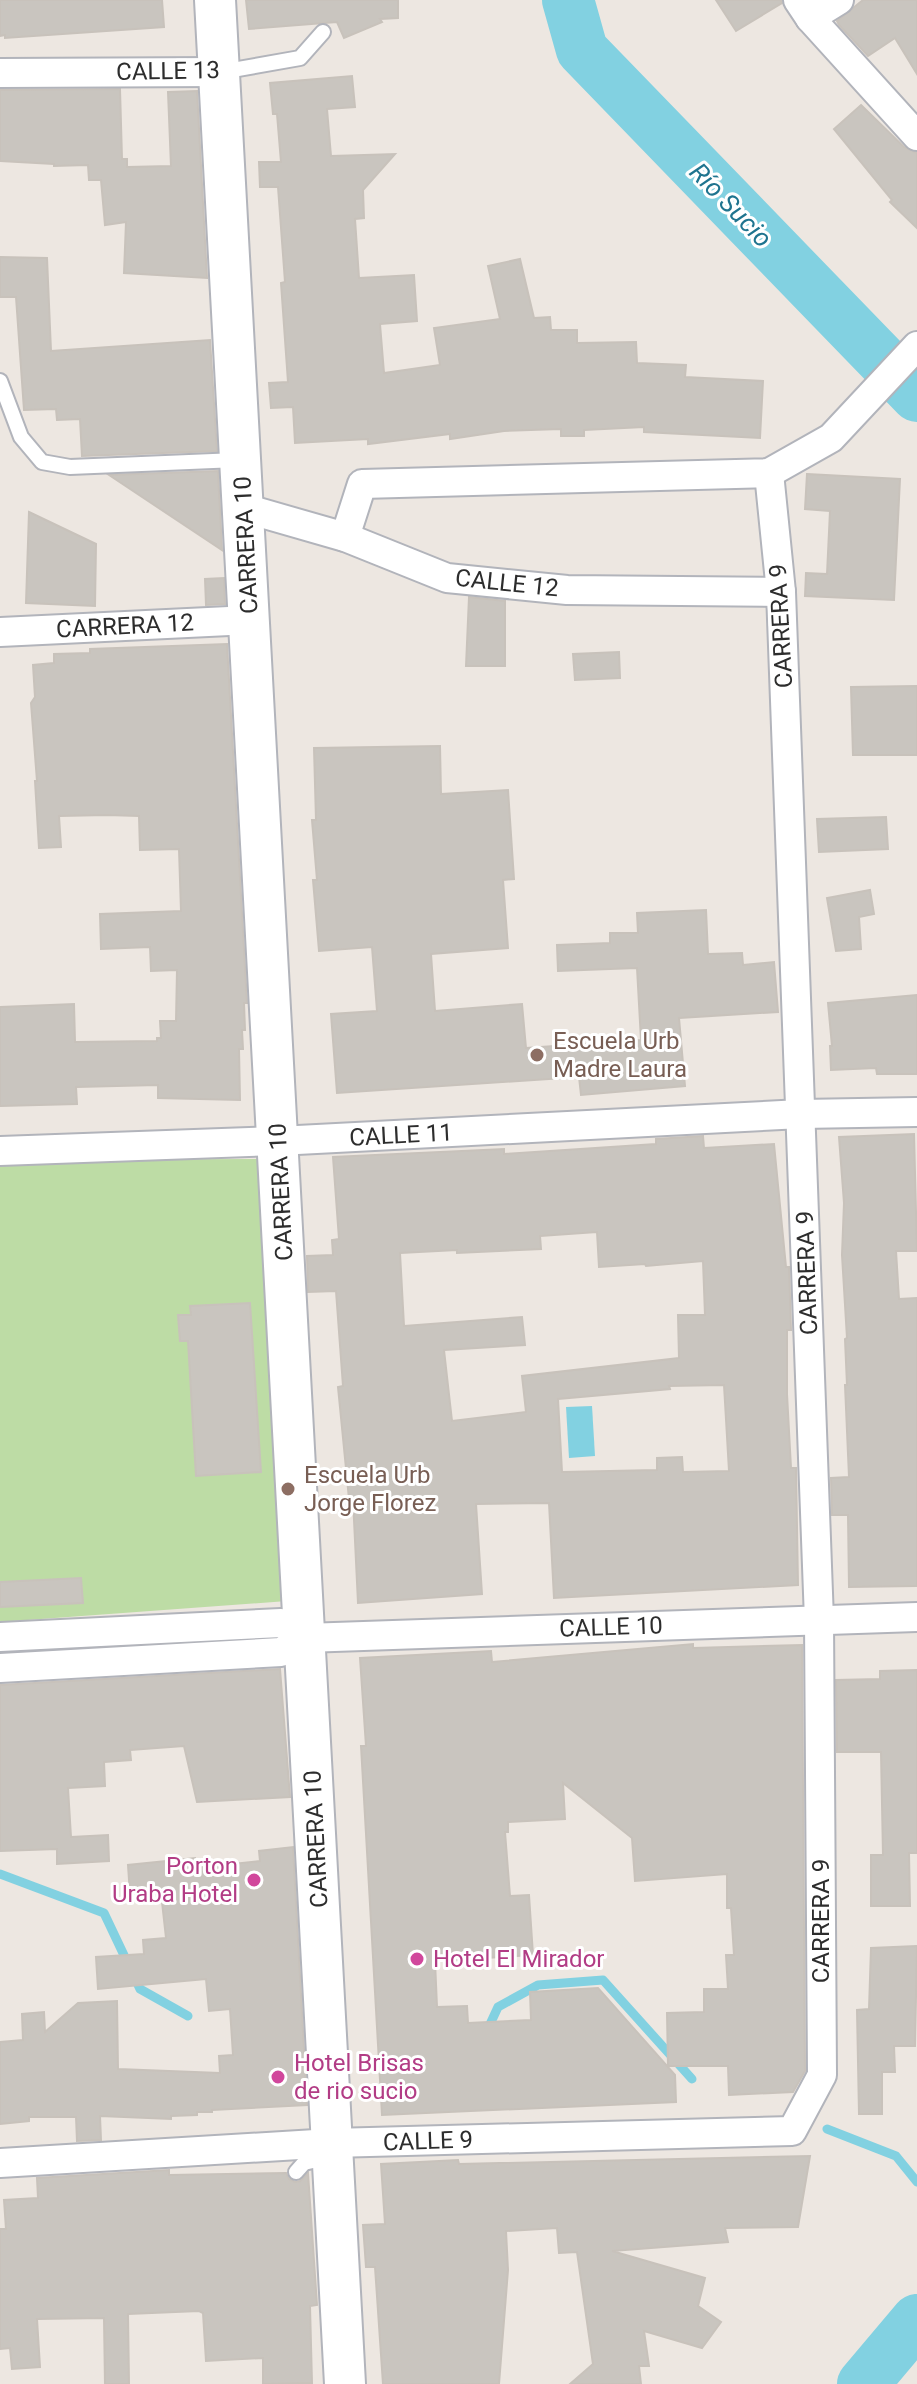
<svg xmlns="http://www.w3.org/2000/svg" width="917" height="2384" viewBox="0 0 917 2384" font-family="Roboto,sans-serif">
	<rect width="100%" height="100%" fill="#ede7e1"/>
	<!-- green -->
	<path fill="#bddca5" d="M262,1159l25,442 -287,21v-462z"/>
	<!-- water -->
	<path fill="#82d1e1" d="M592,1406l3,50 -26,2 -3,-51z"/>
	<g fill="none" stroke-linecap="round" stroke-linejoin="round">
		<!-- stream -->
		<g stroke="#82d1e1" stroke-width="9">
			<path d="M0,1874l104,39 36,76 48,27"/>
			<path d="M486,2033l12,-26 40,-22 65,-5 89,99"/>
			<path d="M827,2129l69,27 21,26"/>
		</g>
		<!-- river -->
		<g stroke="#82d1e1" stroke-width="52">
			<path d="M568,0l14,50 335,346"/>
			<path d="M863,2384l54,-64"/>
		</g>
	</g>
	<!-- building -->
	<g fill="#c9c5bf" stroke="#c8c2bb" stroke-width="2" fill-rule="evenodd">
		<path d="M0,0h162l2,27 -159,11v-3l-5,1z"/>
		<path d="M246,0h152v18l-18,1 2,3 -38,16 -7,-16 -88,7z"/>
		<path d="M716,0h65l1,3 -46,28z"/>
		<path d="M863,0h54v74l-22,-36 -27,18 -29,-31 -2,-4z"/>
		<path d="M352,76l3,31 -28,2 4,47 64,-2 -32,36 1,28 -9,1 4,59 55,-3 3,46 -37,3 4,49 56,-8 -6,-37 66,-9 -12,-53 32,-7 14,59 16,-1 1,13h26v13l59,-1 1,21 49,2 -1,12 78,4 -3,57 -116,-6v-5l-60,3v6h-23v-7l-57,2 -54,8v-5l-82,10v-5l-73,4 -2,-36 -22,1 -2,-25 19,-1 -7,-99 4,-1 -7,-95h-18l-1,-25h22l-4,-48h-4l-3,-31z"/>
		<path d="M120,89l2,70h5v8l44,-1 -3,-74 29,-1 10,187 -83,-5 2,-51 -21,3 -4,-45h-12l-1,-15 -34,1v-2l-54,-3v-71z"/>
		<path d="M861,105l43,42 13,6v75l-27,-26 2,-2 -58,-71z"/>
		<path d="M0,257l47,1 4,93 159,-11 7,111 -135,5 -2,-37 -23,1 -1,-11 -32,1 -8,-113h-16z"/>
		<path d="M218,471l4,79 -113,-75z"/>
		<path d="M807,474l93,5 -6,121 -89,-4 1,-23 21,1 3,-63 -25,-2z"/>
		<path d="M29,512l67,32 -1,62 -69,-3z"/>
		<path d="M224,578l1,26 -19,1 -1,-26z"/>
		<path d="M469,597l36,4v65h-39z"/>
		<path d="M227,644l20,359h-3l1,27h-3l1,19h-4l1,51 -82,-2v-13l-82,2 1,17 -77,2v-99l74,-3 1,38 82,-1v-3h4l-1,-17h16l1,-51 -26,1 -1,-24 -49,2 -1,-35 81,-3 -2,-62 -39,1 -1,-34 -32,-1 -48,1 2,31 -22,1 -4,-67h2l-6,-78 4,-6 -2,-32 21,-2v-9l36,-1v-4z"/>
		<path d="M619,652l1,26 -45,2 -2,-26z"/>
		<path d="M917,686v69h-64l-2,-68z"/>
		<path d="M440,746l1,48 67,-4 6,89 -11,1 5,68 -77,6 4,57 87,-7 4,44 115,-8 -4,-72 -79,3 -1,-26 53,-2v-10h28l-1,-20 69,-3 2,44 34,-1 1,12 31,-3 4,50 -99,6 6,68 -104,9 -2,-18 -242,16 -6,-79 46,-3 -5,-64 -53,4 -6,-71h4l-5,-60h4l-2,-72z"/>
		<path d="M886,817l2,32 -69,3 -2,-33z"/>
		<path d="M870,890l4,24 -15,3 2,32 -25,2 -9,-53z"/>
		<path d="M917,995v79h-40l-1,-6 -45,2 -1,-24h2l-4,-43z"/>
		<path d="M914,1134l3,117h-21l3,48 18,-1v288l-68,1 -1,-72h-16l-1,-37 18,-1 -4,-92h2l-2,-46 2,-1 -5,-83 2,-52 -5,-66z"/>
		<path d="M703,1136l1,12 70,-4 12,123h3l2,63h-4v64l4,74h5l2,117 -244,13 -5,-95 -73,1 6,90 -124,9 -5,-104h-4l-11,-112 5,-1 -7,-95 -28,1 -1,-36 26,-1 -1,-15 7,-1 -6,-82 171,-8v5l152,-10v-5zM597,1232l2,35 46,-3 1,2 57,-5 2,54h-27l1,43 -157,18 4,36 -74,9 -8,-71 81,-5 -3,-28 -118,9 -4,-73 57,-3v3l84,-4 -1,-13zM724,1385l5,86 -46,1 -1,-15 -25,1v12l-95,2 -4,-73 112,-10 -1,-3z"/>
		<path d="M250,1303l11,169 -65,4 -8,-135h-8l-2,-26h13l-1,-9z"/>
		<path d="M81,1578l2,25 -83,4v-25z"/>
		<path d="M693,1644v4l109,-3 3,426 -12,21 -64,3 -1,-29h-60l-1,-53 37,-1v-23h24l-2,-34h8l-3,-47h-4v-34l-92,7 -3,-43 -69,-55 2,36 -57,3v10h-3l5,64 19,-1 4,60 -98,6 2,46 30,-1 1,17 63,-3 -1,-28 68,-4 77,87 1,27 -294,13 -21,-369h5l-6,-88 131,-7 1,11z"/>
		<path d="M280,1669l10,128 -93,5 -13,-56 -54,4 1,10 -27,2 1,24 -37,2 3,49 37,-2 1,26 -52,3v-15l-57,2v-166z"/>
		<path d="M917,1670v183h-8l1,53h-39v-51h12l-2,-103h-44l-1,-72 44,-1v-8z"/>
		<path d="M293,1847l14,258 -95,5v2h-15v3l-26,1v3l-71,-3 1,24 -24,1 -1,-24h-47v4l-29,3v-82l23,-2 -1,-26 22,-2 1,20 33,-29 39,-2 1,68 102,4 -1,-17 14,-1 -3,-46 -21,2 -3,-32 -108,10 -2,-32 48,-3 -1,-14 23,-2 -5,-45 -31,2 -2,-30 67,-7 1,10 64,-7 -1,-10z"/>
		<path d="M917,1946l-2,100h-21l1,26h-13v42h-23l-2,-104 12,-1 2,-61z"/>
		<path d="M810,2156l-12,71 -73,1 3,14 -116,9 93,27 -7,28 23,16 -19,26 -58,-17 5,35h-10l2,18h-71l23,-20 -16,-112 -18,1 -2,-25 -51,3 2,39 -9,114h-116l-8,-117h-9l-3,-42 22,-1 -4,-60 77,-4 1,4z"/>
		<path d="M169,2170v5l117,-2 3,6 6,3 5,-1 8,-8 9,132 -7,1 2,77 -49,1v-26l-57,3 -3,-48 -4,-2 -71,3 1,70h-24l-1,-66 -67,1 3,48 -28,2 -2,-21 -10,1v-120h6l-2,-29 34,-2 -1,-20z"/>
	</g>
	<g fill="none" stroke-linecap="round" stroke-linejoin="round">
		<!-- service casing -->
		<g stroke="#b2b4bb" stroke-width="18">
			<g id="service">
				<path d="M221,72l79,-14 23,-26"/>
				<path d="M0,381l21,56 21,25 28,5 167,-7"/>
				<path d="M296,2172l8,-9 26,-6"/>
			</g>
		</g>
		<!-- minor casing -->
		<g stroke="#b2b4bb" stroke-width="32">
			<g id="minor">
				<path d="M798,0l12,18 107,118"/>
				<path d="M810,18l29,-18"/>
				<path d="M0,73l221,-1"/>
				<path d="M244,508l101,29 102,41 120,12 214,2"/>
				<path d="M345,537l17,-53 407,-11 62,-35 86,-92"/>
				<path d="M0,632l250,-12"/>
				<path d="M0,1151l278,-10 523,-27 116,-2"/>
				<path d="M0,1637l281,-14 24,15"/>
				<path d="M0,1668l281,-16 24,-14 612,-21"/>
				<path d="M0,2163l332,-20 460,-12 30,-56 -3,-455 -38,-1028 -12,-119"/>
			</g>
		</g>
		<!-- secondary casing -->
		<g stroke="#b2b4bb" stroke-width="44">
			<path id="secondary" d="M215,0l130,2384"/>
		</g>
		<!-- service -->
		<use href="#service" stroke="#fff" stroke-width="14"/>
		<!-- minor -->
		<use href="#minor" stroke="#fff" stroke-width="28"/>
		<!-- secondary -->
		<use href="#secondary" stroke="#fff" stroke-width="40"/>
	</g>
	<!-- markers -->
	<g fill="#8d6e63" stroke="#fff" stroke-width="3">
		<circle cx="537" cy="1055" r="8"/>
		<circle cx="288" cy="1489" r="8"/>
	</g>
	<g fill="#d1479c" stroke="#fff" stroke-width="3">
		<circle cx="254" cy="1880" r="8"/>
		<circle cx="417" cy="1959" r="8"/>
		<circle cx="278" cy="2077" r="8"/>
	</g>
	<g text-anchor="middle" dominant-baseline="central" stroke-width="6" stroke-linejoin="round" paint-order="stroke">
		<!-- street labels -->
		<g font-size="24" fill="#2d2d2d" stroke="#fff">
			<text transform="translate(168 71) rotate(-1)">CALLE 13</text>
			<text transform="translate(246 545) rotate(-93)">CARRERA 10</text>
			<text transform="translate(507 583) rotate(6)">CALLE 12</text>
			<text transform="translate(125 626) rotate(-3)">CARRERA 12</text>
			<text transform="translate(781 626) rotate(-93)">CARRERA 9</text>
			<text transform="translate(401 1135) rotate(-3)">CALLE 11</text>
			<text transform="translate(281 1192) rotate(-93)">CARRERA 10</text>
			<text transform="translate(807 1273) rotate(-92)">CARRERA 9</text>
			<text transform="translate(611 1627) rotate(-2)">CALLE 10</text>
			<text transform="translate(316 1839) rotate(-93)">CARRERA 10</text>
			<text transform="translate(821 1921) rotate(-90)">CARRERA 9</text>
			<text transform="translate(428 2141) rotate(-2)">CALLE 9</text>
		</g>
		<!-- education labels -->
		<g font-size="24" fill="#785e54" stroke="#fff" text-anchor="start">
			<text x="553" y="1041">Escuela Urb<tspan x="553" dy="28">Madre Laura</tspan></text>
			<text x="304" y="1475">Escuela Urb<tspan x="304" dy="28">Jorge Florez</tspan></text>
		</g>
		<!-- hotel labels -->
		<g font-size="24" fill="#b23c85" stroke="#fff" text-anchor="start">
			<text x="238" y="1866" text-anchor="end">Porton<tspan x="238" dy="28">Uraba Hotel</tspan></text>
			<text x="433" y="1959">Hotel El Mirador</text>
			<text x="294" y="2063">Hotel Brisas<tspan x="294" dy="28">de rio sucio</tspan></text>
		</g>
		<!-- water labels -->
		<g font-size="26" font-style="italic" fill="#1f748f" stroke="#fff">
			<text transform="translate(731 205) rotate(46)">Río Sucio</text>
		</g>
	</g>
</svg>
